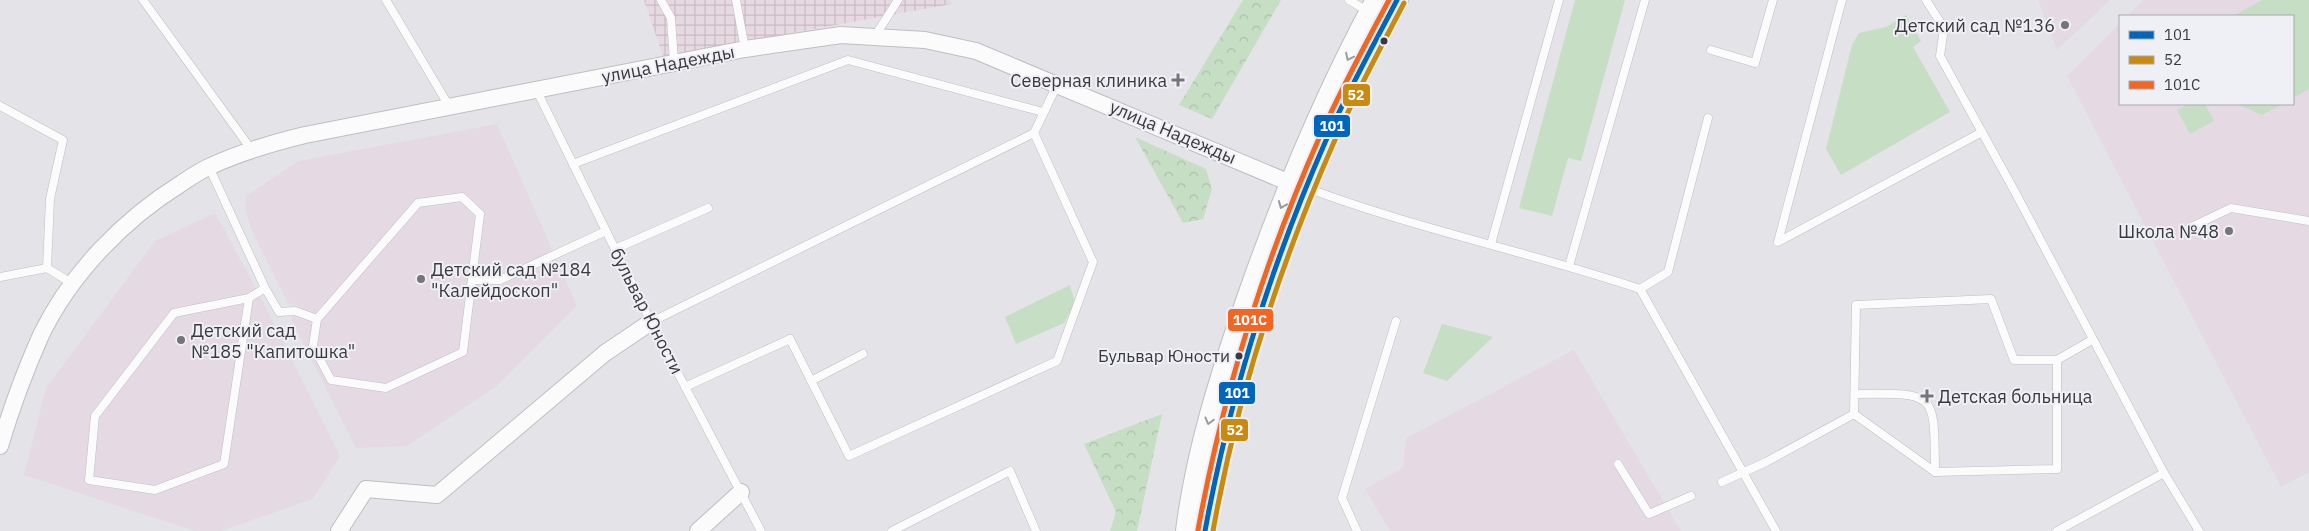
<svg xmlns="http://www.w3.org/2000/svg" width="2309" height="531" viewBox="0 0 2309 531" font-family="'IBM Plex Sans',sans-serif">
	<defs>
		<pattern id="industrial-grid" width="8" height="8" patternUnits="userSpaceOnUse" patternTransform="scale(1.25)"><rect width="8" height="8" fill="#e7d9e1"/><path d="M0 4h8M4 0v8" fill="none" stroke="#c7bbc2"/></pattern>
		<pattern id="forest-crowns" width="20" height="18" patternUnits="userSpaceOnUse" patternTransform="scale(1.25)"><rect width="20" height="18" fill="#c6dfc4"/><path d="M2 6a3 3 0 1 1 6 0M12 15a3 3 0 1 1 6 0" fill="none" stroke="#abc0a9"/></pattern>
	</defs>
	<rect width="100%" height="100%" fill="#e3e3e8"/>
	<!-- industrial -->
	<path fill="url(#industrial-grid)" d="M644,0h306l2,4 -289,52z"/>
	<!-- education -->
	<g fill="#e5dae4">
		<path d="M2038,0h72l-53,50z"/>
		<path d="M2143,0h166v472l-28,15 -214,-411 53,-53v81h173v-88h-166z"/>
		<path d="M497,124l80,182 -79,79 -91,61 -51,2 -65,-129 7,-13 -10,-3 -37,-74 -6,-21 1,-12 52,-35z"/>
		<path d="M215,213l43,79 82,164 -27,43 -92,32h-26l-171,-56 22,-87 109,-147z"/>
		<path d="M1574,350l107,181h-291l-25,-42 38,-21 3,-30z"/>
	</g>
	<!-- green -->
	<g fill="#c6dfc4">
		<path d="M1575,0h50l-44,161 -13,-3 -16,58 -33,-8z"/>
		<path d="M2262,0h47v89l-16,9v-82h-60z"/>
		<path d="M1906,15l15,26 -8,6 37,65 -109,63 -15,-26 26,-104 7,-12 27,-6z"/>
		<path d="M2189,104h16l9,17 -24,13 -13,-24z"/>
		<path d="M2237,104h46l-21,11z"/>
		<path d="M1070,285l5,18 -11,20 -48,21 -11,-27z"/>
		<path d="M1442,324l51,13 -46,44 -24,-8z"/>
	</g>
	<!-- forest -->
	<g fill="url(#forest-crowns)">
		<path d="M1243,0h38l-69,119 -33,-14z"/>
		<path d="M1135,137l71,32 6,20 -9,30 -20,4z"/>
		<path d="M1162,414l-25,117h-27l6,-19 -32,-68z"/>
	</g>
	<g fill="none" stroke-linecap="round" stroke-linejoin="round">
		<!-- lane casing -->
		<g stroke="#bfbfc2" stroke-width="9">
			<g id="lane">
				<path d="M143,0l108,149"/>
				<path d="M386,0l63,106"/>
				<path d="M661,0l10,18 3,44"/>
				<path d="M736,0l9,49"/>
				<path d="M1349,0l20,12"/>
				<path d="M1842,0l-64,242 204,-110"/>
				<path d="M1926,0l18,28 -4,28 75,136 149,281 35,58"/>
				<path d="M875,36l23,-36"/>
				<path d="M1711,50l44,13 18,-63"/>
				<path d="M536,89l115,233 110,209"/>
				<path d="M0,106l63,34 -13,59 -3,69 26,16"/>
				<path d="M573,164l275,-104 195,52"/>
				<path d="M209,167l56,121 14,24 16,-1 22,8 101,-116 44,-6 18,17 -17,138 -77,36 -55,-8 -18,-34 4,-27"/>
				<path d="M1307,188c109,41 223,64 333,101l136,242"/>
				<path d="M2189,228l42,-20 78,13"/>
				<path d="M1491,244l68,-244"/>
				<path d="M615,249l93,-41"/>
				<path d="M1569,266l76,-266"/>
				<path d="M0,277l47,-9"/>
				<path d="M472,280h28l106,-49"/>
				<path d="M1640,289l28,-17 40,-154"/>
				<path d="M249,298l-75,15 -79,103 -6,64 66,10 69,-26 25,-166 16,-10"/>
				<path d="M651,322l383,-189 23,-48"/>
				<path d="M2057,360v109l-122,3 -81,-58 2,-109 135,-6 23,61h43l35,-20"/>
				<path d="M811,381l52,-27"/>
				<path d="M685,387l105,-48 59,117 208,-95 36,-99 -59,-129"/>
				<path d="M1856,394c82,-1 78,-2 79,78"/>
				<path d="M1618,464l31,50 42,-18"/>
				<path d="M1722,482l44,-20 88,-48"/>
				<path d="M892,531l118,-60 26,60"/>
				<path d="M1357,531l-15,-33 54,-177"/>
				<path d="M2057,531l107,-58"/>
			</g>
		</g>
		<!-- street casing -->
		<g stroke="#bfbfc2" stroke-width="18">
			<g id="street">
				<path d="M0,446c11,-37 25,-75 41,-111 30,-62 83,-116 141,-152 9,-6 19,-13 29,-17 30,-14 61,-23 94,-31l440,-86 96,-14 84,5 51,11 314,132"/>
				<path d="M339,531l27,-42 71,6 168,-142 46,-31"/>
				<path d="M698,531l43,-39"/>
			</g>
		</g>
		<!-- secondary casing -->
		<g stroke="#bfbfc2" stroke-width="24">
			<g id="secondary">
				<path d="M1187,531c10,-79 34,-155 60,-230 36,-103 78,-205 130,-301"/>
				<path d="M1205,531c22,-135 67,-267 122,-392 21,-47 46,-93 70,-139"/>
			</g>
		</g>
		<!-- lane -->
		<use href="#lane" stroke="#fbfbfc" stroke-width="8"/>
		<!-- street -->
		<use href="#street" stroke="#fbfbfc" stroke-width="16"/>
		<!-- secondary -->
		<use href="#secondary" stroke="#fbfbfc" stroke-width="22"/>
		<!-- bus-1 casing -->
		<g stroke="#efeff6" stroke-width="9">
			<path id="bus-1" d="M1205,531c25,-136 66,-266 122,-393 21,-47 46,-92 70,-138"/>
		</g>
		<!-- bus-2 casing -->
		<g stroke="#efeff6" stroke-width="9">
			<path id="bus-2" d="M1213,531c24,-135 66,-264 121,-389 21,-47 46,-93 70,-139"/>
		</g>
		<!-- bus-3 casing -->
		<g stroke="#efeff6" stroke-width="9">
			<path id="bus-3" d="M1198,530c25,-137 66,-268 122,-394 21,-47 45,-91 69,-136"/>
		</g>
		<!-- bus-1 -->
		<use href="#bus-1" stroke="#0065bd" stroke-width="5"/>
		<!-- bus-2 -->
		<use href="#bus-2" stroke="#c88b0f" stroke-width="5"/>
		<!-- bus-3 -->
		<use href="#bus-3" stroke="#f26522" stroke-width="5"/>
	</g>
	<!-- one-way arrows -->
	<defs><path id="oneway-chevron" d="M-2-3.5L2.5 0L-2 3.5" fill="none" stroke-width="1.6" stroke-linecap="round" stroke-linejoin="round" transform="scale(1.25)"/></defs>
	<g stroke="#9a9a9c">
		<use href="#oneway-chevron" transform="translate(1349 57) rotate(116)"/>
		<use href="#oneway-chevron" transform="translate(1282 205) rotate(112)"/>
		<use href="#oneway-chevron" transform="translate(1209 421) rotate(105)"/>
	</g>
	<!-- markers -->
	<g fill="#757579" stroke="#efeff6" stroke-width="2">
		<circle cx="2065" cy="25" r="5"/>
		<path d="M1175.5 72.5h5v5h5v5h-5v5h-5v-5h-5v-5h5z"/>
		<circle cx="2229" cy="231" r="5"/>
		<circle cx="421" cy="279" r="5"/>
		<circle cx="181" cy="340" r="5"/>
		<path d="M1924.5 388.5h5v5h5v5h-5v5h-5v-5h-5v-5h5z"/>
	</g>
	<g fill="#3a3a3d" stroke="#efeff6" stroke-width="2">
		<circle cx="1384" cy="41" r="4.5"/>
		<circle cx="1239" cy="356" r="4.5"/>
	</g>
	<g text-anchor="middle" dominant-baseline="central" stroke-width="4" stroke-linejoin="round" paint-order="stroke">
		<!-- bus labels -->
		<g font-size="17" fill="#3a3a3d" stroke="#efeff6" text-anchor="end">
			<text x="1230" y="356">Бульвар Юности</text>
		</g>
		<!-- poi labels -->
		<g font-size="18" fill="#3a3a3d" stroke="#efeff6" text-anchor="end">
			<text x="2055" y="25">Детский сад №136</text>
			<text x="1167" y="80">Северная клиника</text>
			<text x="2219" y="231">Школа №48</text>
			<text x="431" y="269" text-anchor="start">Детский сад №184<tspan x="431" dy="21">"Калейдоскоп"</tspan></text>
			<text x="191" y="330" text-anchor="start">Детский сад<tspan x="191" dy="21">№185 "Капитошка"</tspan></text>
			<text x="1938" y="396" text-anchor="start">Детская больница</text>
		</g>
		<!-- street labels -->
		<g font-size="18" fill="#3a3a3d" stroke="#efeff6">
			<text transform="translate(668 64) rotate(-11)">улица Надежды</text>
			<text transform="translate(1173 132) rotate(23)">улица Надежды</text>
			<text transform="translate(647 311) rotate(63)">бульвар Юности</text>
		</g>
	</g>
	<g stroke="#efeff6" stroke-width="2">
		<rect x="1342" y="83" width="29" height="24" rx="5" fill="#c88b0f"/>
		<rect x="1313" y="114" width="38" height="24" rx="5" fill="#0065bd"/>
		<rect x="1227" y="308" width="47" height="24" rx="5" fill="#f26522"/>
		<rect x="1218" y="381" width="38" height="24" rx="5" fill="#0065bd"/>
		<rect x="1220" y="418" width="29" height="24" rx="5" fill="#c88b0f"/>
	</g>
	<g font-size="14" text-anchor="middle" font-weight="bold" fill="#fff">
		<text x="1356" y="100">52</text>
		<text x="1332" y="131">101</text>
		<text x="1250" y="325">101С</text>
		<text x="1237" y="398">101</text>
		<text x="1235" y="435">52</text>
	</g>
	<!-- legend -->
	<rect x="2119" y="15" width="175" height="90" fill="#efeff6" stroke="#a7a7ac"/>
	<rect x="2129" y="31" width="25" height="8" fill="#0065bd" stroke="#a7a7ac"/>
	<text x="2164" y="40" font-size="15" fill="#3a3a3d">101</text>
	<rect x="2129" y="56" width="25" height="8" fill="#c88b0f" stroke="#a7a7ac"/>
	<text x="2164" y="65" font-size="15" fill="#3a3a3d">52</text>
	<rect x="2129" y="81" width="25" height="8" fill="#f26522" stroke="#a7a7ac"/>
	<text x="2164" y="90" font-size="15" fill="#3a3a3d">101С</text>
</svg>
